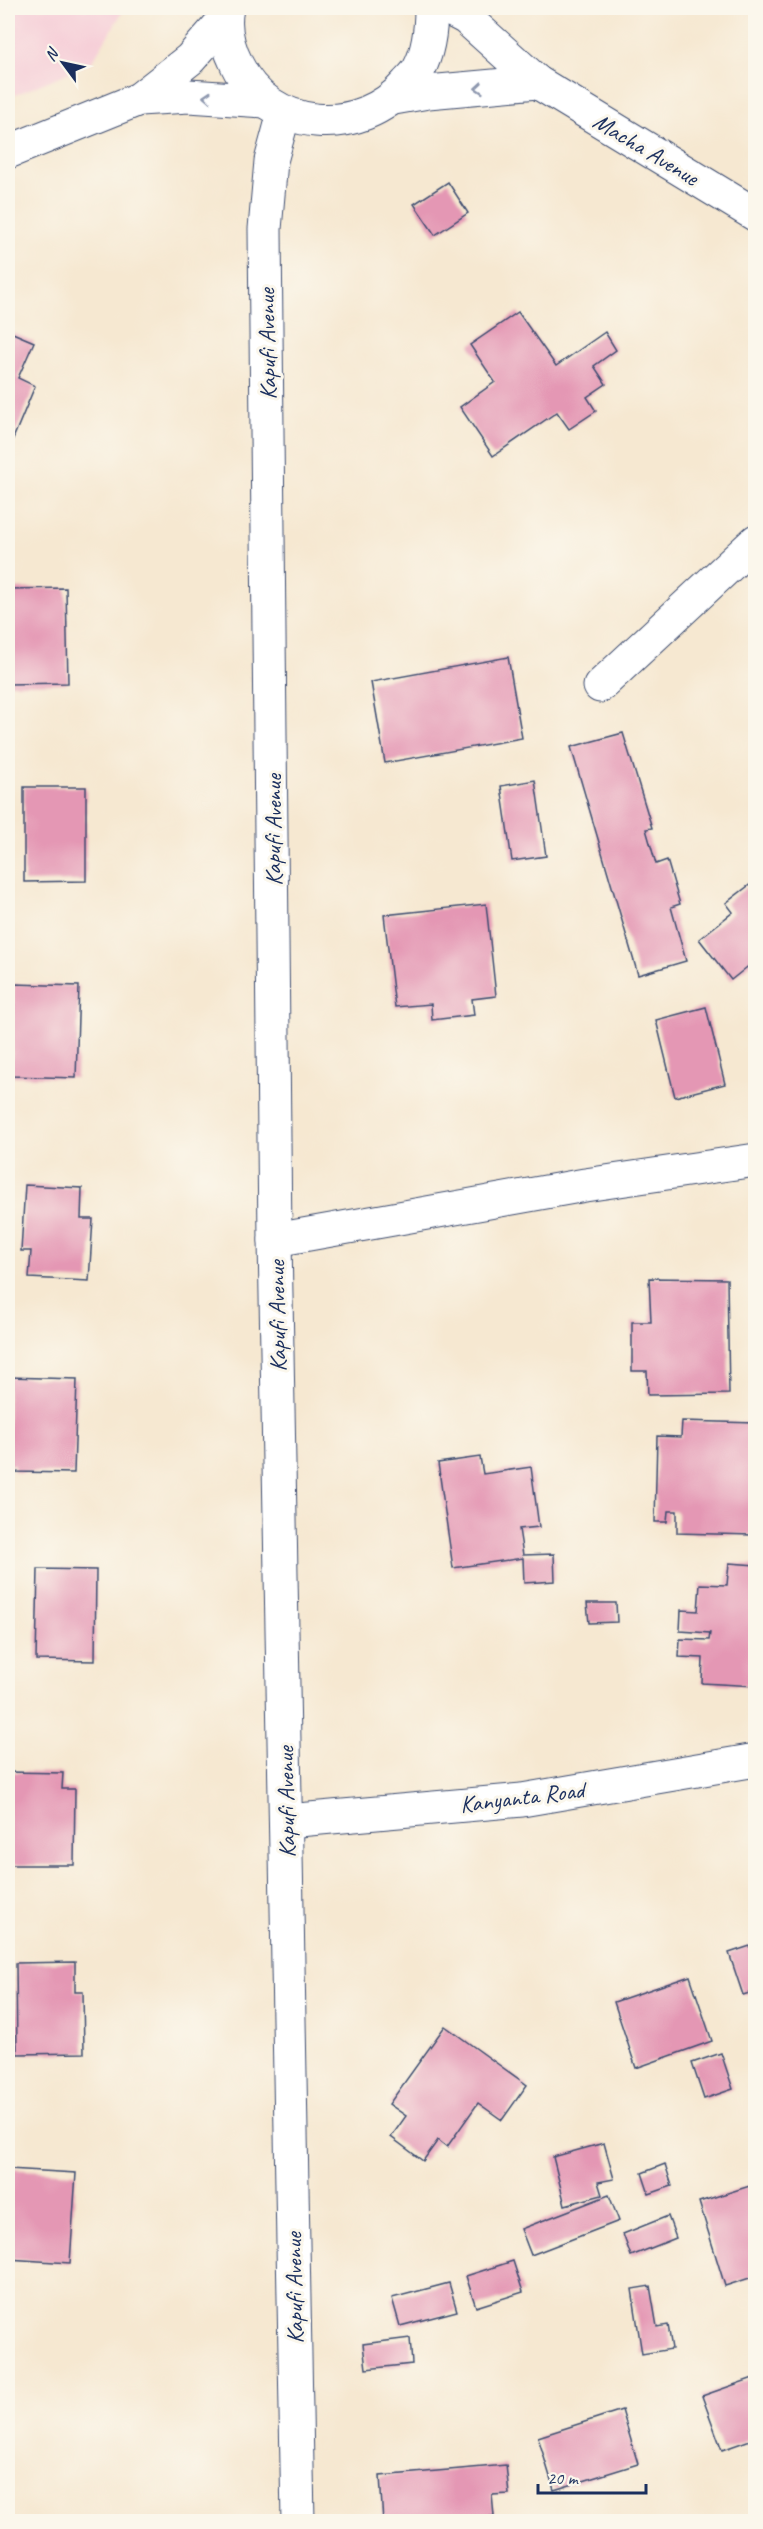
<svg xmlns="http://www.w3.org/2000/svg" width="763" height="2529" viewBox="0 0 763 2529" font-family="Caveat,sans-serif">
	<rect width="100%" height="100%" fill="#fbf7ec"/>
	<filter id="ink" filterUnits="userSpaceOnUse"><feTurbulence type="fractalNoise" baseFrequency=".0167" numOctaves="2"/><feDisplacementMap in="SourceGraphic" scale="12" xChannelSelector="R" yChannelSelector="G"/><feConvolveMatrix kernelMatrix="1 2 1 2 8 2 1 2 1" color-interpolation-filters="sRGB"/></filter>
	<filter id="wash" filterUnits="userSpaceOnUse"><feTurbulence type="fractalNoise" baseFrequency=".008" numOctaves="4" result="noise"/><feDisplacementMap in="SourceGraphic" scale="24" xChannelSelector="R" yChannelSelector="G"/><feGaussianBlur stdDeviation="1.35" result="paint"/><feColorMatrix in="noise" values="0 0 0 0 0 0 0 0 0 0 0 0 0 0 0 0 0 1.4 0 .05"/><feComposite in="paint" operator="in"/></filter>
	<g filter="url(#wash)">
		<rect width="100%" height="100%" fill="#f6e8d1"/>
		<!-- built -->
		<path fill="#f6cfd8" d="M8,8h117l-34,55 -83,35z"/>
		<g id="blocks">
			<!-- building -->
			<g fill="#e497b4">
				<path d="M448,182l20,31 -33,22 -21,-31z"/>
				<path d="M518,312l38,54 49,-34 11,18 -22,16 12,18 -19,13 9,14 -27,18 -12,-17 -64,44 -33,-49 35,-25 -25,-37z"/>
				<path d="M8,331l26,11 -16,36 17,8 -23,55 -4,-1z"/>
				<path d="M66,588l2,95 -60,1v-95z"/>
				<path d="M508,657l14,81 -137,25 -14,-81z"/>
				<path d="M623,733l29,95 -6,1 10,35 11,-4 13,44 -9,3 15,54 -48,14 -67,-228z"/>
				<path d="M535,780l11,76 -34,5 -11,-75z"/>
				<path d="M24,787h62v94l-62,1z"/>
				<path d="M756,880v80l-25,20 -32,-41 34,-27 -7,-9z"/>
				<path d="M486,904l10,92 -24,3 2,16 -42,5 -1,-16 -36,3 -11,-92z"/>
				<path d="M14,984l65,2 -3,92 -65,-2z"/>
				<path d="M706,1007l19,77 -50,13 -19,-77z"/>
				<path d="M25,1185l57,3 -1,31h12l-4,62 -60,-3 2,-27h-10z"/>
				<path d="M649,1278l78,1 2,115 -81,1 -1,-24h-15v-49h19z"/>
				<path d="M8,1377l69,2 -3,94 -60,-1v-7h-6z"/>
				<path d="M682,1421l74,2 -3,112 -76,-2v-22h-9l-1,11h-12l2,-86 24,1z"/>
				<path d="M480,1457l3,17 48,-7 8,60 -20,2 4,26 31,-1 1,27 -31,2 -1,-25 -70,10 -15,-105z"/>
				<path d="M729,1563l27,2v121l-54,-3 1,-25 -24,-1 1,-18 29,1 1,-7 -30,-2 1,-21 17,1 2,-27 27,1z"/>
				<path d="M38,1569l58,1 -1,91 -59,-1z"/>
				<path d="M587,1603h29l1,19 -28,1z"/>
				<path d="M8,1772l55,1 -1,16h13l-1,76h-66z"/>
				<path d="M756,1944v47l-13,4 -14,-42z"/>
				<path d="M75,1962v30h8l1,61 -67,1 -1,-91z"/>
				<path d="M690,1976l22,65 -76,27 -22,-66z"/>
				<path d="M445,2026l82,59 -25,35 -24,-17 -31,44 -9,-7 -15,21 -32,-24 15,-21 -17,-12z"/>
				<path d="M721,2053l12,36 -29,10 -12,-36z"/>
				<path d="M604,2143l10,36 -16,3 4,13 -37,10 -12,-48z"/>
				<path d="M665,2164l7,22 -23,8 -7,-21z"/>
				<path d="M8,2169l68,4 -6,90 -62,-4z"/>
				<path d="M756,2184v92l-31,10 -26,-84z"/>
				<path d="M609,2195l10,26 -88,34 -10,-26z"/>
				<path d="M668,2216l8,22 -45,18 -8,-22z"/>
				<path d="M513,2261l10,31 -47,15 -10,-31z"/>
				<path d="M449,2283l8,28 -57,15 -8,-28z"/>
				<path d="M650,2286l7,41 11,-2 4,24 -30,5 -10,-65z"/>
				<path d="M410,2338l2,26 -46,5 -3,-25z"/>
				<path d="M756,2377v61l-34,12 -20,-54z"/>
				<path d="M622,2410l16,54 -84,26 -16,-53z"/>
				<path d="M506,2465l3,29 -17,1 2,21 -40,6h-71l-3,-46z"/>
			</g>
		</g>
	</g>
	<g filter="url(#ink)">
		<use href="#blocks" fill-opacity="0" stroke="#3c4b6f" stroke-width="1.5"/>
		<g fill="none" stroke-linecap="round" stroke-linejoin="round">
			<!-- minor casing -->
			<g stroke="#3c4b6f" stroke-width="35">
				<g id="minor">
					<path d="M227,8c-4,19 1,39 10,57 32,67 123,74 170,18 4,-4 9,-9 12,-14 10,-19 12,-40 12,-61"/>
					<path d="M447,8l19,10 71,64 219,133"/>
					<path d="M394,98l34,-6 109,-10"/>
					<path d="M139,99l50,-3 76,5"/>
					<path d="M284,113l-13,48 -6,68 10,1011 23,1282"/>
					<path d="M8,152l131,-53 51,-40 35,-40"/>
					<path d="M600,686l156,-145"/>
					<path d="M275,1240l310,-55 171,-25"/>
					<path d="M287,1821l235,-21 234,-40"/>
				</g>
			</g>
			<!-- minor -->
			<use href="#minor" stroke="#fff" stroke-width="33"/>
		</g>
		<!-- one-way arrows -->
		<defs><path id="oneway-chevron" d="M-2-3.5L2.5 0L-2 3.5" fill="none" stroke-width="1.6" stroke-linecap="round" stroke-linejoin="round" transform="scale(1.5)"/></defs>
		<g stroke="#8d97ae">
			<use href="#oneway-chevron" transform="translate(479 88) rotate(175)"/>
			<use href="#oneway-chevron" transform="translate(207 97) rotate(-176)"/>
		</g>
	</g>
	<g text-anchor="middle" dominant-baseline="central" stroke-width="6" stroke-linejoin="round" paint-order="stroke">
		<!-- street labels -->
		<g font-size="24" fill="#1b2f5e" stroke="#fbf7ec">
			<text transform="translate(646 149) rotate(31)">Macha Avenue</text>
			<text transform="translate(267 344) rotate(-91)">Kapufi Avenue</text>
			<text transform="translate(273 830) rotate(-90)">Kapufi Avenue</text>
			<text transform="translate(277 1316) rotate(-91)">Kapufi Avenue</text>
			<text transform="translate(522 1797) rotate(-7)">Kanyanta Road</text>
			<text transform="translate(286 1802) rotate(-91)">Kapufi Avenue</text>
			<text transform="translate(294 2288) rotate(-91)">Kapufi Avenue</text>
		</g>
	</g>
	<!-- margin -->
	<rect width="763" height="2529" fill="none" stroke="#fbf7ec" stroke-width="30"/>
	<!-- north arrow -->
	<g transform="translate(63 63) rotate(303)" stroke="#fbf7ec" stroke-width="4.5" paint-order="stroke">
	<path d="M0-4.5L10 22L0 15L-10 22Z" fill="#1b2f5e"/>
	<text y="-9" font-size="16" font-weight="bold" text-anchor="middle" fill="#1b2f5e">N</text>
	</g>
	<!-- scale -->
	<path d="M538 2484v9h108v-9" fill="none" stroke="#1b2f5e" stroke-width="3"/>
	<text x="547" y="2484" font-size="18" fill="#1b2f5e" stroke="#fbf7ec" stroke-width="4.5" paint-order="stroke">20 m</text>
</svg>
